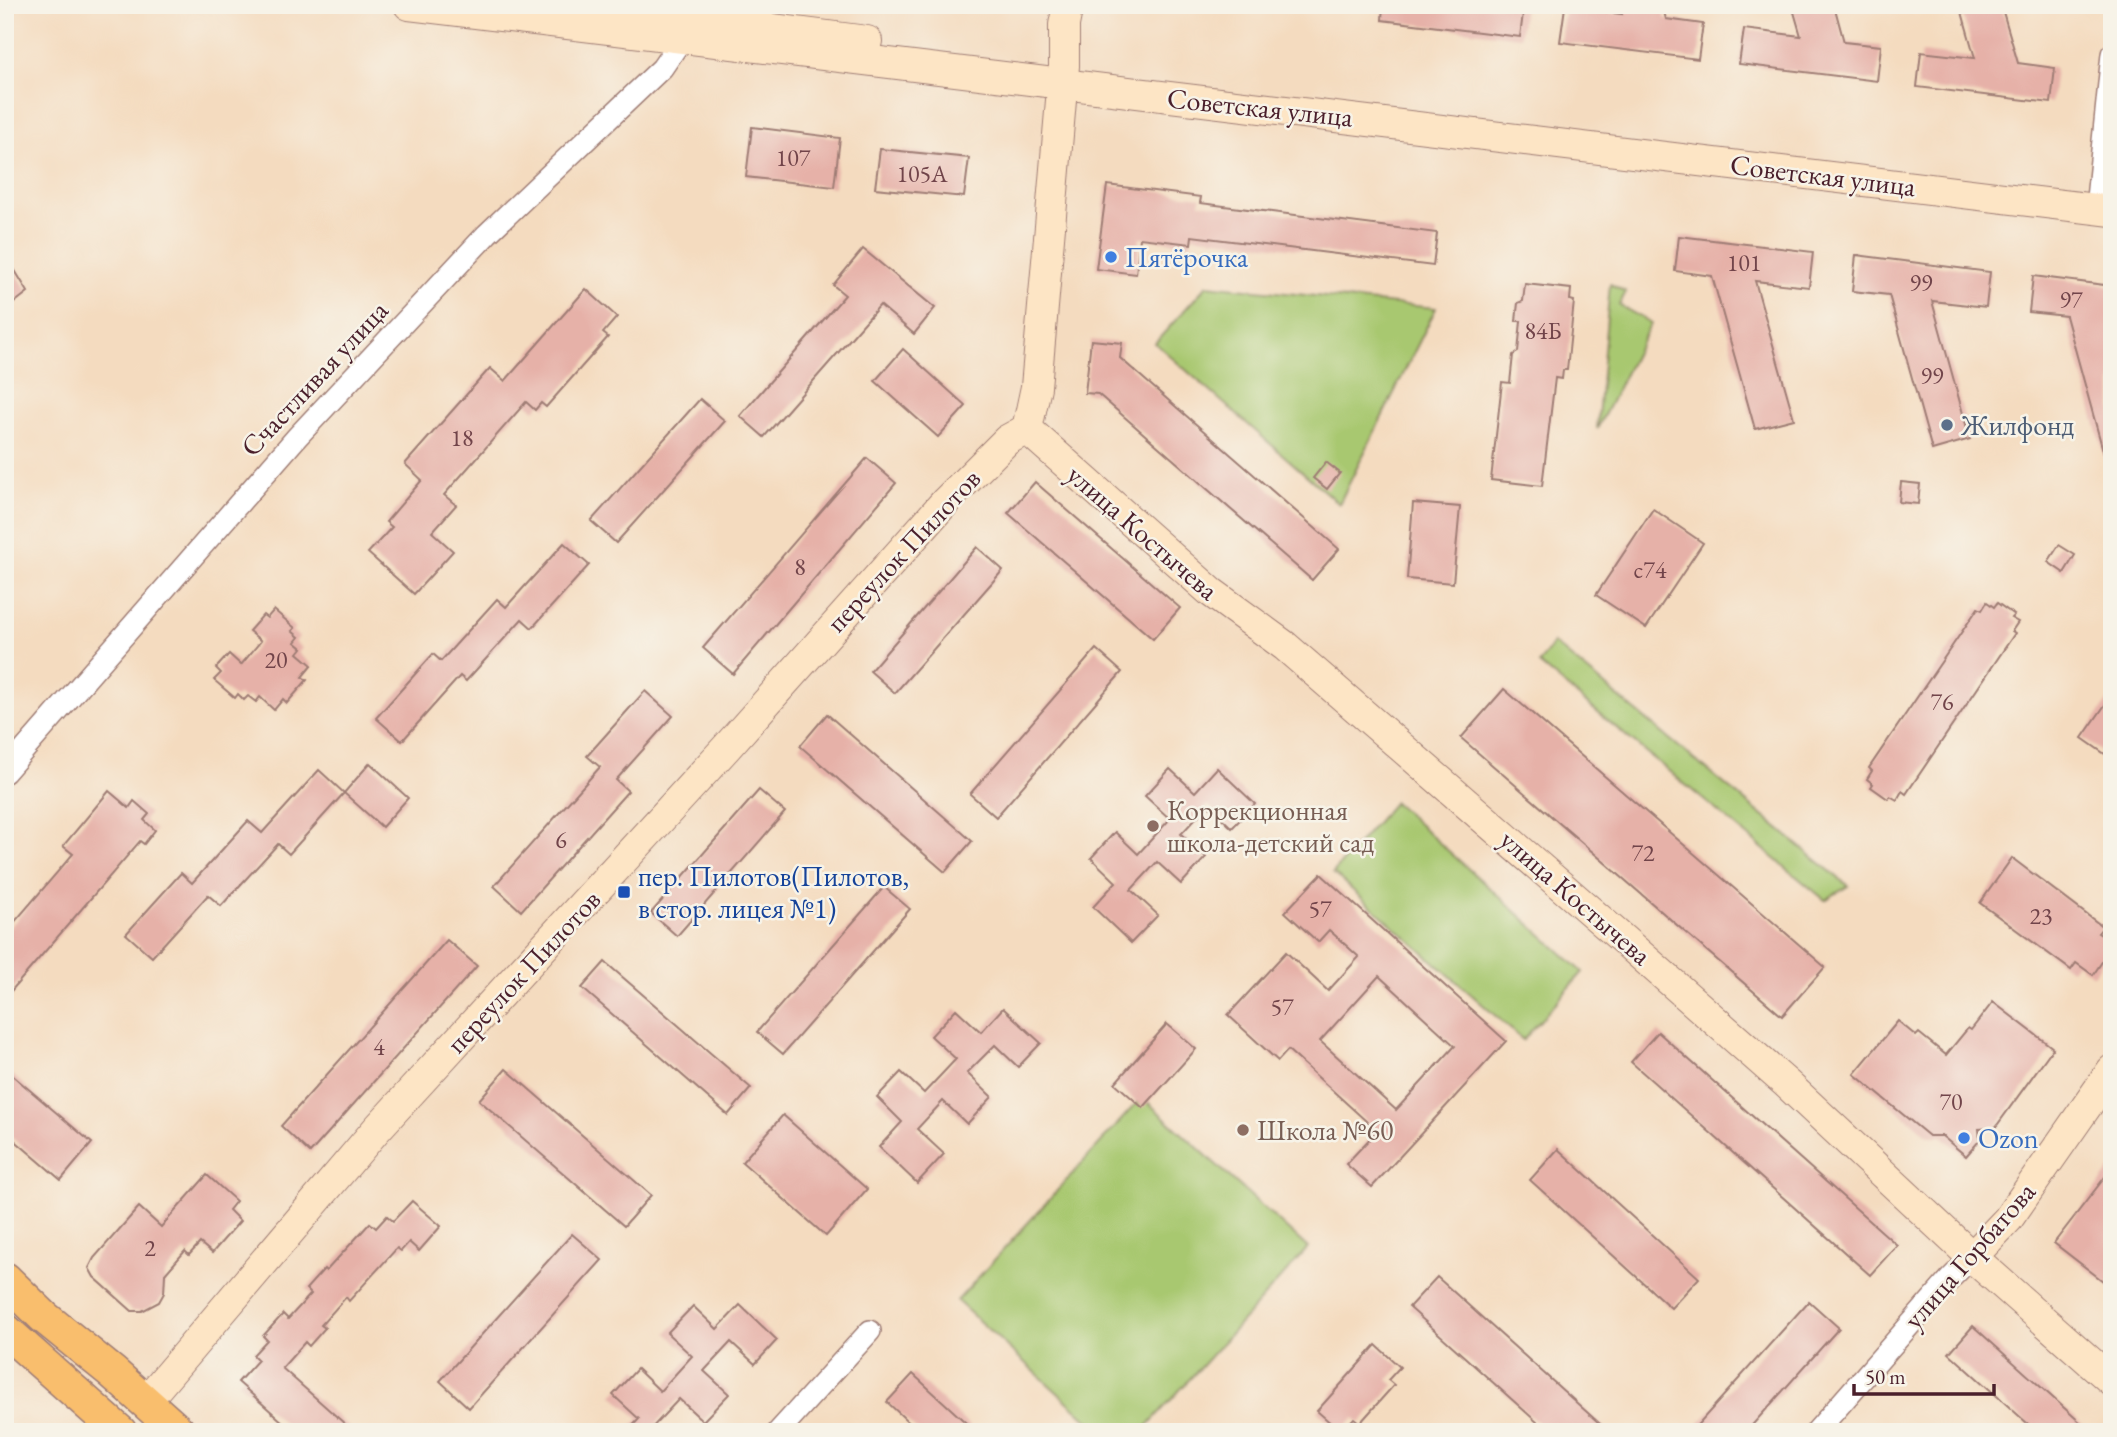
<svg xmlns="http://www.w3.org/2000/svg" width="2117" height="1437" viewBox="0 0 2117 1437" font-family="'EB Garamond',serif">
	<rect width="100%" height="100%" fill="#f7f3e8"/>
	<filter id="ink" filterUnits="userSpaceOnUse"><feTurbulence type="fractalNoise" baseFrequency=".0143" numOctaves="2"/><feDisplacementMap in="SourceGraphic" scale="14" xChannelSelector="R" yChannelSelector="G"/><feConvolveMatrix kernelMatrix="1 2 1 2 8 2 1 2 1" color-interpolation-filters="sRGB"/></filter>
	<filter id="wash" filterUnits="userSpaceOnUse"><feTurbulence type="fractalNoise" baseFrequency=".00686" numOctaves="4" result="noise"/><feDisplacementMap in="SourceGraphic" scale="28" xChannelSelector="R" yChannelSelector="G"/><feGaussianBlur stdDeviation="1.57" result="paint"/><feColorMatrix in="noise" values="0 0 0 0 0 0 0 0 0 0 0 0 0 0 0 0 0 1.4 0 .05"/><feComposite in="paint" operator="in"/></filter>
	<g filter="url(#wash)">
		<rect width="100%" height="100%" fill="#f4dbbf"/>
		<!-- green -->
		<g fill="#a8c870" stroke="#79744e" stroke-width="2">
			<path d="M1610,284l16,8 -7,13 32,18 -54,106z"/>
			<path d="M1207,285l229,23 -97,196 -184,-161z"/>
			<path d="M1553,643l295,243 -23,14 -286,-236z"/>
			<path d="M1394,802l189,170 -60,68 -190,-167z"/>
			<path d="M1142,1097l166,151 -166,184h-41l-144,-131z"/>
		</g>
		<g id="blocks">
			<!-- building -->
			<g fill="#e6b1a8" fill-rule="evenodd">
				<path d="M1383,5h141l-4,32 -138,-17z"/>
				<path d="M1620,5h42l4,14 37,5 -5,35 -138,-17 5,-35 57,7z"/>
				<path d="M1792,5h42l10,37 37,4 -4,35 -138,-17 5,-35 57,7z"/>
				<path d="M1960,5h41l17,58 37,5 -4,35 -134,-16 4,-35 54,6z"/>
				<path d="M752,127l88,11 -6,49 -88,-10z"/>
				<path d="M880,149l89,9 -5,39 -89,-9z"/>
				<path d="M1107,185l94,12 -1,6 237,30 -4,33 -241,-30 -1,8 -51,-6 -4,36 -40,-5z"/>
				<path d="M1679,236l134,16 -4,35 -54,-6 39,138 -39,10 -43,-153 -37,-5z"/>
				<path d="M863,249l72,59 -21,26 -34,-29 -116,132 -24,-21 105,-121 -12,-10z"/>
				<path d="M5,254l23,38 -23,18z"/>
				<path d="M1856,255l134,17 -4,35 -54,-6 38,138 -38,11 -43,-155 -37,-4z"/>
				<path d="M2033,276l79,10v178l-5,1 -41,-149 -37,-4z"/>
				<path d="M1525,284l46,5 -1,11 4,1 -7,69h-4l-1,9 -7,-1 -13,108 -51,-6 11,-98 8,1 3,-28 5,-3 3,-31h-5l2,-18 5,-2z"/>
				<path d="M586,289l31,28 -14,16 5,4 -62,70 -5,-4 -6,7 -9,-8 -82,93 12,10 -24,27 21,19 -39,43 -46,-41 24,-26 -6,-5 36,-42 -17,-16 85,-96 15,13z"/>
				<path d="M1091,340l31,3 -2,15 219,191 -27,31 -214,-186 -13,-1z"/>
				<path d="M903,349l63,57 -28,31 -63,-56z"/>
				<path d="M700,399l25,22 -109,122 -25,-22z"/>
				<path d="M867,458l29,25 -163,191 -30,-26z"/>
				<path d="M1326,462l14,11 -13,16 -14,-11z"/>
				<path d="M1035,482l145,126 -27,31 -145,-126z"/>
				<path d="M1901,482l19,2 -2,20 -19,-2z"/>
				<path d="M1413,503l47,4 -7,76 -46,-4z"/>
				<path d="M1653,509l50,34 -57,85 -50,-33z"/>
				<path d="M564,543l25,22 -57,63 -10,-9 -56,62 -6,-5 -58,65 -26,-23 57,-64 8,7 56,-62 9,8z"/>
				<path d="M2059,545l16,10 -11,18 -16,-11z"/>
				<path d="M977,547l26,23 -108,123 -25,-22z"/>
				<path d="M1987,602l7,5 3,-4 17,12 -3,3 7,4 -6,9 3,2 -109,161 -4,-3 -5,9 -7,-4 -2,3 -17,-12 2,-3 -6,-5 5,-8 -3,-3 109,-160 4,2z"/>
				<path d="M274,610l21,18 -3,3 7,6 -4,5 7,6 -4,5 14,12 -10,12 5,3 -20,23 -4,-4 -9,11 -14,-13 -4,5 -8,-6 -4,4 -6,-6 -3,4 -21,-18 7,-7 -5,-5 13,-14 12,11 20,-24 -12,-10 14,-16 4,3z"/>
				<path d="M1096,649l26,23 -126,145 -26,-23z"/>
				<path d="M1504,689l321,278 -43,49 -321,-278z"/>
				<path d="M645,691l28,25 -57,64 12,11 -107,120 -27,-25 106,-119 -13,-11z"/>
				<path d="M2112,695v64l-30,-21z"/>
				<path d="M827,714l145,127 -27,31 -145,-126z"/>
				<path d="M370,763l38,35 -26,29 -38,-34z"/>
				<path d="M1217,768l38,36 -23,24 -24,-23 -27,29 25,23 -25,27 -24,-22 -26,28 27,25 -27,28 -38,-36 23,-25 -25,-24 24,-26 23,22 32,-35 -25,-23 25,-27 25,23z"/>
				<path d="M319,770l25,23 -55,61 -11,-10 -57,62 -13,-11 -56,62 -26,-23 55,-61 11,10 56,-62 14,12z"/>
				<path d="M759,790l26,22 -108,124 -26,-23z"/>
				<path d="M109,791l20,17 5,-7 15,13 -5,6 11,10 -11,14 -4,-3 -135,157v-65l68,-79 -10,-8z"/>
				<path d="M2012,858l91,69 -5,6 8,5 -4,6 8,6 -17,25 -17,-12 -5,7 -91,-67z"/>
				<path d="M1321,874l185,167 -134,146 -26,-23 31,-33 -89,-81 -10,11 -50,-46 58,-63 42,39 31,-34 -30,-27 -11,12 -33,-30zM1379,976l76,70 -59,64 -76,-69z"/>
				<path d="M884,887l26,22 -127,145 -26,-22z"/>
				<path d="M447,940l30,26 -167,187 -29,-27z"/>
				<path d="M605,962l146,126 -23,27 -146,-127z"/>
				<path d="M1993,1002l60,46 -58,80 -16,1 1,11 -14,16 -24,-20h-13l-75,-62 44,-53 18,15 3,-3 27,22 22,-27 3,2z"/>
				<path d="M1003,1008l38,35 -23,24 -23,-22 -28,28 25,24 -25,27 -24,-23 -26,28 27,25 -27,29 -38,-36 23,-25 -25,-25 24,-25 23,21 32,-34 -25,-23 25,-27 25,23z"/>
				<path d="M1167,1024l29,25 -53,59 -28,-25z"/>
				<path d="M1658,1032l239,213 -27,30 -239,-213z"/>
				<path d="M5,1069l87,74 -31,37 -56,-48z"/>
				<path d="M506,1069l145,126 -27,31 -145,-126z"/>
				<path d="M783,1115l84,74 -41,47 -84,-74z"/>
				<path d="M1558,1149l141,129 -28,30 -141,-128z"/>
				<path d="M2112,1168v120l-58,-45z"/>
				<path d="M207,1175l29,26 -7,9 11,11 -28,32 -12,-10 -11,12 -4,-4 -20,23 -1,19 -5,9 -17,9h-10l-38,-34 -5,-9 5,-10 45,-51 22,20z"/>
				<path d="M412,1201l29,25 -22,25 -10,-9 -8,9 -4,-3 -48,53 -3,-4 -25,28 4,3 -16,18 -4,-4 -23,26 72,64h-60l-56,-50 20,-22 -5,-5 14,-15 -4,-4 20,-22 5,5 23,-25 -5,-5 18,-20 2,2 44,-48 6,5 11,-12 6,5z"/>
				<path d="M572,1234l30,26 -133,148 -29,-27z"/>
				<path d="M1437,1277l172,155h-61l-139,-125z"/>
				<path d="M1809,1301l30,27 -93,104h-55z"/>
				<path d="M740,1305l37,35 -22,24 -24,-22 -27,29 25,23 -26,27 -24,-22 -31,33h-21l12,-13 -26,-24 24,-26 23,22 32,-35 -25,-23 26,-27 24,23z"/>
				<path d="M1973,1326l118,106h-54l-88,-79z"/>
				<path d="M1376,1345l24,22 -12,13 6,5 -34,38 -6,-5 -13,14 -24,-21z"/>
				<path d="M913,1374l63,58h-57l-32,-30z"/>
			</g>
		</g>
	</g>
	<g filter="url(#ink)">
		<use href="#blocks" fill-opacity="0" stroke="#9f7d75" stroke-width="2"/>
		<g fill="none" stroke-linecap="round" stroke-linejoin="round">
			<!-- street casing -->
			<g stroke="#9f7d75" stroke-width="24">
				<g id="street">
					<path d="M2096,208l16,-154"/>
					<path d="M5,772l292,-335 190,-203 175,-166 26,-38"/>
					<path d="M778,1432l92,-101"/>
					<path d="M1816,1432l135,-154 21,-21"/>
				</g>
			</g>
			<!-- secondary casing -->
			<g stroke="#9f7d75" stroke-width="32">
				<g id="secondary">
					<path d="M409,5l1703,206"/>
					<path d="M585,5l282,36"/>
					<path d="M1027,429l184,163 74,54 342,297 160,141 185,173 140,124"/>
					<path d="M1027,429l9,-42 28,-321v-41l4,-20"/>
					<path d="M1972,1257l36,-38 104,-149"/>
					<path d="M145,1402l231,-272 350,-382 220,-247 61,-61 20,-11"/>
				</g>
			</g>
			<!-- primary casing -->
			<g stroke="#9f7d75" stroke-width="36">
				<g id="primary">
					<path d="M5,1279l39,38 68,55 67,60"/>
					<path d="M5,1330l115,102"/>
				</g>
			</g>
			<!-- street -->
			<use href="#street" stroke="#fff" stroke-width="21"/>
			<!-- secondary -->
			<use href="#secondary" stroke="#fde5c5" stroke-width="30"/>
			<!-- primary -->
			<use href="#primary" stroke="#f9be6d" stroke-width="33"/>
		</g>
	</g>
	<!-- markers -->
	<g fill="#3f7fe0" stroke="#f7f3e8" stroke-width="2.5">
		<circle cx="1111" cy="257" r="7"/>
		<circle cx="1964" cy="1138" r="7"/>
	</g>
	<circle fill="#5c6f8a" stroke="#f7f3e8" stroke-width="2.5" cx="1947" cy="425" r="7"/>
	<g fill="#8d6e63" stroke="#f7f3e8" stroke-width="2.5">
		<circle cx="1153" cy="826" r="7"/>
		<circle cx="1243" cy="1130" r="7"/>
	</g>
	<rect fill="#1a4fb4" stroke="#f7f3e8" stroke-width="2.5" x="617" y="885" width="14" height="14" rx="3.5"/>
	<g text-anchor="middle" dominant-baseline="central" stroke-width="5" stroke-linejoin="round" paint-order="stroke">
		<!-- number labels -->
		<g font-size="24" fill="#71444a">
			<text x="793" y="157">107</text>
			<text x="922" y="173">105А</text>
			<text x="1744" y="262">101</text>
			<text x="1921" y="282">99</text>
			<text x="2071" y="299">97</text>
			<text x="1543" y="330">84Б</text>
			<text x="1932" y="375">99</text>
			<text x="462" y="437">18</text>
			<text x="800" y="566">8</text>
			<text x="1650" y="569">с74</text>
			<text x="276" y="659">20</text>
			<text x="1942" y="701">76</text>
			<text x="561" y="839">6</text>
			<text x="1643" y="852">72</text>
			<text x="1320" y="908">57</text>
			<text x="2041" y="915">23</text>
			<text x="1282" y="1006">57</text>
			<text x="379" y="1046">4</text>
			<text x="1951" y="1101">70</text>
			<text x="150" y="1247">2</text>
		</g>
		<!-- street labels -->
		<g font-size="28" fill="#4a1f2b" stroke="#f7f3e8">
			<text transform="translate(1260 107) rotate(6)">Советская улица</text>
			<text transform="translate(1823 175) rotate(7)">Советская улица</text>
			<text transform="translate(314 378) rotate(-47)">Счастливая улица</text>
			<text transform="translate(1143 532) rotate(41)">улица Костычева</text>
			<text transform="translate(903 550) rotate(-47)">переулок Пилотов</text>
			<text transform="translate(1576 897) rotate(41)">улица Костычева</text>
			<text transform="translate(523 971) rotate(-47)">переулок Пилотов</text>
			<text transform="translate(1969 1255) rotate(-49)">улица Горбатова</text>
		</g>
		<!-- shop labels -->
		<g font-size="28" fill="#366cbe" stroke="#f7f3e8" text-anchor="start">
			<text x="1125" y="257">Пятёрочка</text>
			<text x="1978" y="1138">Ozon</text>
		</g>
		<!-- service labels -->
		<g font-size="28" fill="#4e5e75" stroke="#f7f3e8" text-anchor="start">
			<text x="1961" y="425">Жилфонд</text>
		</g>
		<!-- education labels -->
		<g font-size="28" fill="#785e54" stroke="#f7f3e8" text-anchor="start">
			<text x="1167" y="810">Коррекционная<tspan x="1167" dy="32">школа-детский сад</tspan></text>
			<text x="1257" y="1130">Школа №60</text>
		</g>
		<!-- transit labels -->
		<g font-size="28" fill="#164399" stroke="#f7f3e8" text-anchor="start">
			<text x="638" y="876">пер. Пилотов(Пилотов,<tspan x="638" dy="32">в стор. лицея №1)</tspan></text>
		</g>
	</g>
	<!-- margin -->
	<rect width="2117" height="1437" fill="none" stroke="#f7f3e8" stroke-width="28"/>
	<!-- scale -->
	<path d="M1854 1384v10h140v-10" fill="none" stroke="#4a1f2b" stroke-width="3.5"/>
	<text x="1865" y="1384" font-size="21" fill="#4a1f2b" stroke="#f7f3e8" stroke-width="5" paint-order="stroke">50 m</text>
</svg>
